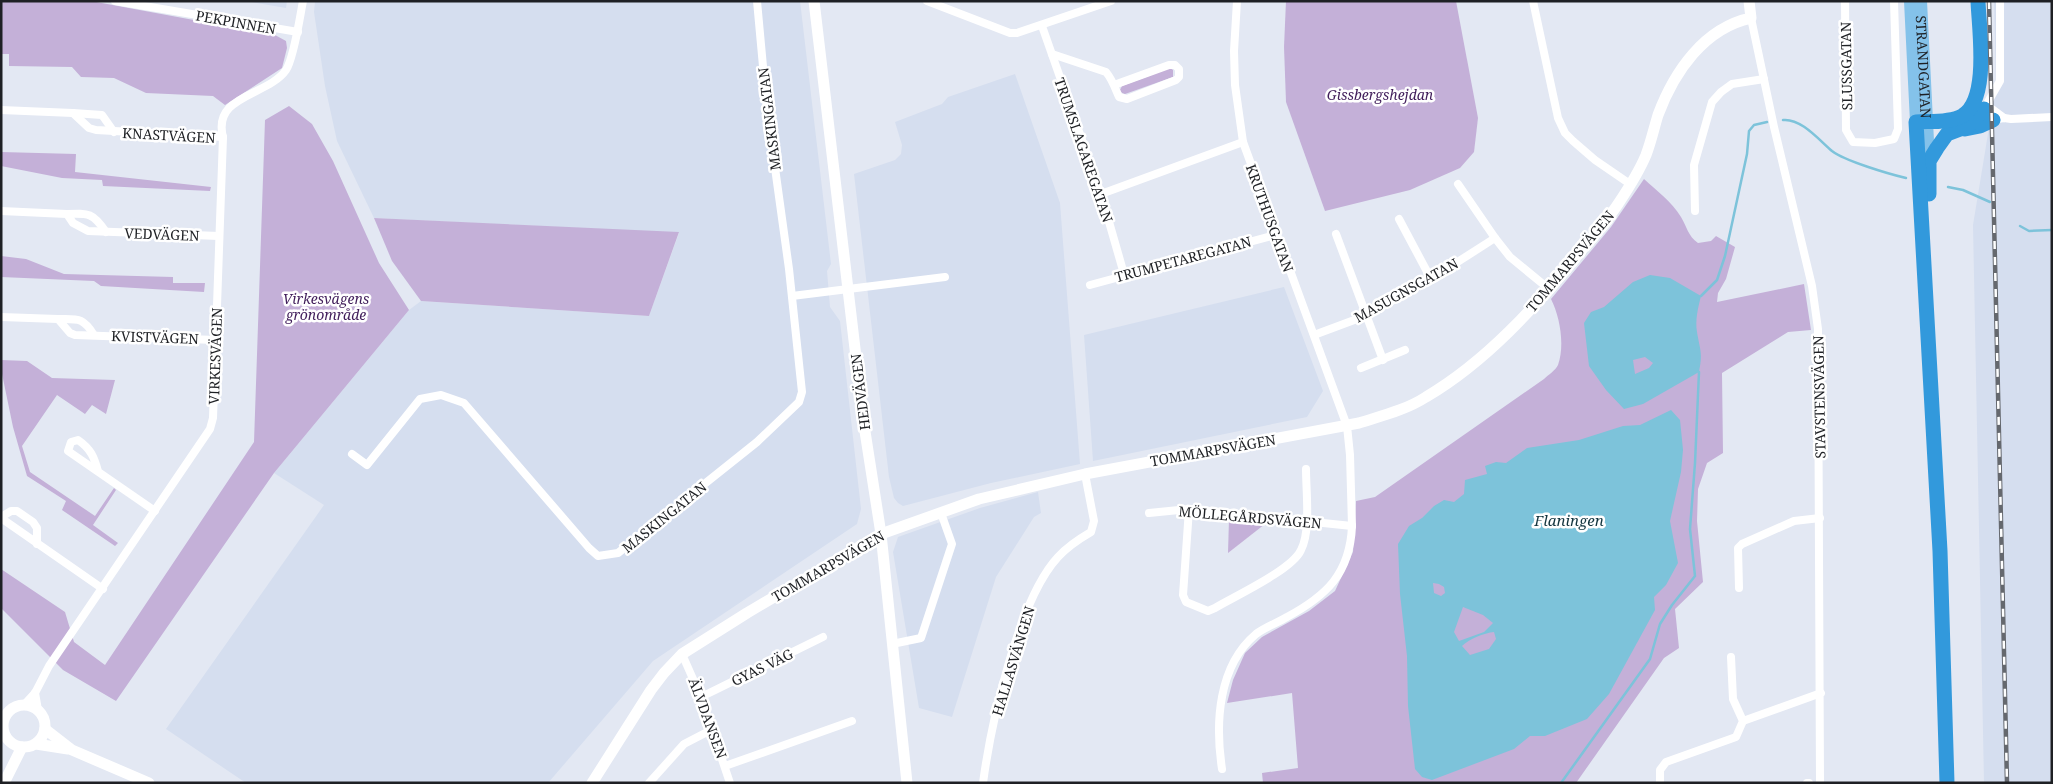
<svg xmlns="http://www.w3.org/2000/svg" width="2053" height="784" viewBox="0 0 2053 784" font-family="'Noto Serif',serif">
	<rect width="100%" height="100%" fill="#e3e8f3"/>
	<!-- built -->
	<g fill="#d5deef">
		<path d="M246,1h41l-1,7z"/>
		<path d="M315,1h485l31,263 -4,7 3,36 10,14 21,188 -4,15 -204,137 -105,122h-302l-80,-54 158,-224 -50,-32 135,-163 12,-9 228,15 30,-83 -305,-15 -37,-77 -12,-55 -11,-74z"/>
		<path d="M1994,1h58v782h-68l-11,-558 23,-140z"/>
		<path d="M1015,74l45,129 20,261 -89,19 -88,23 -5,-3 -4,-5 -5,-21 -35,-303 41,-14 6,-6 1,-9 -7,-23 47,-18 6,-7z"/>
		<path d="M1284,287l39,104 -16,26 -214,44 -9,-126z"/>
		<path d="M1038,492l3,21 -7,4 -38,60 -44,140 -33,-9 -26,-156 5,-15 82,-29z"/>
	</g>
	<!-- green -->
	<g fill="#c4b0d8">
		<path d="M1,1h90l184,34 11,6 1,7 -5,20 -57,37 -12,-9 -67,-3 -32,-15 -33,-1 -9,-10 -63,-1v-12h-8z"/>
		<path d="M1286,1h170l22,117 -4,34 -14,16 -50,22 -85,21 -39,-109 -2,-55z"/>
		<path d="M1170,68l3,2v7l-48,17 -3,-1 -2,-3 2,-4z"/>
		<path d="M289,106l23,18 21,37 46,102 30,47 -135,163 -158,228 -53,-31 -62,-62v-39l64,43 9,30 31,23 149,-223 11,-322z"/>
		<path d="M1,152l75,2 -1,18 136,15 -1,4 -107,-5 -1,-6 -40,-2 -61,-12z"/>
		<path d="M1644,179c12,11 28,23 37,38 6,10 7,19 17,26l13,-2 5,-5 19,11 -9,32 -8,14 -1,9 87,-18 7,46 -23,2 -66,41 1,80 -16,10 -9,26 -1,32 6,61 -28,27 4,39 -15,10 -88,125h-313l-1,-10 36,-5 -6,-75 -65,10 6,-23 12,-27 17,-16 47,-26 26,-20 18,-39 3,-51 19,-4 169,-118c4,-4 12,-9 14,-14 7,-20 2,-48 -7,-66l60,-72z"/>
		<path d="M374,218l305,14 -30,84 -228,-15 -29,-40z"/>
		<path d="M1,256l25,3 38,15 109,3v6h32l-1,9 -103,-6 -7,-5 -93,-4z"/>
		<path d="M1,360l26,1 25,17 63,2 -9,34 -14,-9 -7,9 -28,-19 -35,51 8,26 65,44 19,-28 2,2 -23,35 25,18 -3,3 -53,-36 4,-9 -39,-25 -14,-49 -12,-58z"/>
		<path d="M1229,519l36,5 -37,29z"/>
	</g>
	<!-- water -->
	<g fill="#7dc3da" fill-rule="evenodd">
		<path d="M1650,275l20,3 31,18c-3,12 -6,24 -4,36 3,18 6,21 2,40l-56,32 -19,5 -18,-19 -17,-24 -5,-43 7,-11 13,-5 29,-25zM1645,357l8,6 -4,5 -14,6 -2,-14z"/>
		<path d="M1671,410l9,10 3,30 -2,22 -11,49 8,42 -12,22 -12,12 1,13 -46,84 -22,25 -42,17h-15l-16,13 -82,31 -10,-3 -7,-8 -7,-63 -1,-50 -7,-62 -2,-50 11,-18 13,-8 12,-12 10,-6 10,2 10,-8 1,-14 22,-6 -2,-8 11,-4 10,1 21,-15 52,-8 44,-14 17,-1zM1433,583l6,1 5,3 1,6 -4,3 -7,-3zM1463,607l20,8 10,8 -9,9 -25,9 -5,-9zM1494,632l2,7 -7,10 -19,6 -8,-9c7,-7 22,-13 32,-14z"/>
	</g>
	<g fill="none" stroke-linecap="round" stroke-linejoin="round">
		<!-- stream -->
		<g stroke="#7dc3da" stroke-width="2.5">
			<path d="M1783,120c18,-2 36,20 49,31 13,10 57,23 74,27"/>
			<path d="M1948,187l15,3 27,12"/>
			<path d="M2020,226l9,5 23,-1"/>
			<path d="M1701,296l16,-16 8,-24 22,-102 2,-23 5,-6 13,-3"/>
			<path d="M1561,783l89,-124 10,-35 12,-19 23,-29 -5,-47 5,-66 4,-91"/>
		</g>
		<!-- street -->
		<g stroke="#fff" stroke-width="8">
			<path d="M115,1l183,31"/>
			<path d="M927,1l83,32h7l94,-32"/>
			<path d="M1533,1l25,117 7,15 8,8 22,19 35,24"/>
			<path d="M1845,1l1,129 7,12 22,1 19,-4 4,-10 -4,-128"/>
			<path d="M1751,18l23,109 38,159 6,43 2,454"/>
			<path d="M1042,26l59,168 23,80"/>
			<path d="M1052,54l54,18c6,7 9,16 13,25l8,2 49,-19 3,-3v-8l-4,-4h-6l-55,20"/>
			<path d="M1982,107l10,2 12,9"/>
			<path d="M1984,109l16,-28v-80"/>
			<path d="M1,110l72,3 16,15 7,2 127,7"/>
			<path d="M73,113l29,2 12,17"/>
			<path d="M1992,120l12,-2 7,1 41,-2"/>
			<path d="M1458,184l37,54 15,19 39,32"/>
			<path d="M1101,194l142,-52"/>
			<path d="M1,211l66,3 6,9 15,8 131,5"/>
			<path d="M1695,211l-1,-46 18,-63 9,-10 11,-8 32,-5"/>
			<path d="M67,214c22,-1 26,-1 39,18"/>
			<path d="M1399,219l32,60"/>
			<path d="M1336,234l47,126"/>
			<path d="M1090,285l185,-50"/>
			<path d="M792,296l153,-19"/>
			<path d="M1,317l57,2 12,14 5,2 141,5"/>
			<path d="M58,319c20,0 25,-2 36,16"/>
			<path d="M1314,335l51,-19 66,-37 64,-41"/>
			<path d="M1361,368l44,-18"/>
			<path d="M352,454l15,11 53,-66 21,-4 23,8 125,145 9,8 20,-3 139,-111 42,-40 3,-10 -13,-123 -22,-159 -10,-109"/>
			<path d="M98,471c-4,-14 -7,-22 -20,-31l-7,2 -3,9 87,60"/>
			<path d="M1189,509l-6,86 3,7 22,9 7,-3c20,-12 77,-38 86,-58 10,-19 5,-58 5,-81"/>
			<path d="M1149,513l40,-4 163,17"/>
			<path d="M1,517l10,-6h6l16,11 4,6v16"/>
			<path d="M1,518l102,71"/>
			<path d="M1739,588l-1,-40 4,-4 52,-23 26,-3"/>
			<path d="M892,644l29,-6 31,-94 -11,-31"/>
			<path d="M682,654l19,43 29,86"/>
			<path d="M35,693l3,17"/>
			<path d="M701,697l122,-60"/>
			<path d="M24,705l11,-12 14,-27 161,-237 3,-11 10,-281c-11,-42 45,-41 63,-67 8,-12 14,-54 17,-69"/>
			<path d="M1743,721l78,-28"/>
			<path d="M725,766l127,-45"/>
			<path d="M1222,769c-7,-46 -4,-103 34,-135 9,-7 21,-11 31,-17 39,-21 63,-43 65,-91l-2,-71 -3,-29 -104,-284 -8,-57 -1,-34 3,-50"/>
			<path d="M649,783l35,-39 29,-15"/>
			<path d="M983,783c8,-59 35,-183 75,-226 10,-11 21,-18 33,-25l3,-11 -9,-47"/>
			<path d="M1660,783v-13l6,-8 70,-25 7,-16 -10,-22 -2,-42"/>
			<path d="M1807,783h2"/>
		</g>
		<!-- secondary -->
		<g stroke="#fff" stroke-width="11">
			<path d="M814,1l50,424 17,109 26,249"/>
			<circle cx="24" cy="726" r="21"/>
			<path d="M45,729l27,21 77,33"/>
			<path d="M36,744l32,5"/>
			<path d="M4,783l18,-36"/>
			<path d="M592,783l59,-93 13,-17 18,-19 65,-41 134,-79 98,-35 106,-25 274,-51c22,-7 47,-13 67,-26 61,-36 110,-91 154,-145 13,-16 27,-31 38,-48 10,-15 21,-32 28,-49 5,-13 8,-27 12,-40 16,-43 46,-87 93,-97l-2,-17"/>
		</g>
		<!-- primary -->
		<g stroke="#84c2ea" stroke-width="12">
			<path d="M1910,1l6,121"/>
			<path id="s1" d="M1921,1l8,160"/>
		</g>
		<!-- highway -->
		<g stroke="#3299dc" stroke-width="15">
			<path d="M1965,129l15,-3 13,-6"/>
			<path d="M1929,194v-33l8,-13 10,-14 21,-8 16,-17"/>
			<path d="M1947,783l-7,-232 -24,-429c14,-1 33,1 46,-6 28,-16 17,-87 16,-115"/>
		</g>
		<!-- rail casing -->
		<g stroke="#65686e" stroke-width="4.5">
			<path id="rail" d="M1989,1l18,782"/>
		</g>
		<!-- rail -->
		<use href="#rail" stroke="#fff" stroke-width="2.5" stroke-dasharray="8" stroke-linecap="butt"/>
	</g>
	<g text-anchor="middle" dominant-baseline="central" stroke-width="5" stroke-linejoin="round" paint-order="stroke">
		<!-- street labels -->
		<g font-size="14" fill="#1e2024" stroke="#fff">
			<text transform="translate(236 22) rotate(10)">PEKPINNEN</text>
			<text transform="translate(1846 66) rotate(-91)">SLUSSGATAN</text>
			<text stroke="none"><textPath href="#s1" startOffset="66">STRANDGATAN</textPath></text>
			<text transform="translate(769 119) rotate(-97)">MASKINGATAN</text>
			<text transform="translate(169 135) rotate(3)">KNASTVÄGEN</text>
			<text transform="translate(1084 150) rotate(71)">TRUMSLAGAREGATAN</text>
			<text transform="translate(1270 218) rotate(70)">KRUTHUSGATAN</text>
			<text transform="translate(162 234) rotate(2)">VEDVÄGEN</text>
			<text transform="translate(1183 259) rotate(-15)">TRUMPETAREGATAN</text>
			<text transform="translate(1570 261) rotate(-50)">TOMMARPSVÄGEN</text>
			<text transform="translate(1406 290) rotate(-29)">MASUGNSGATAN</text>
			<text transform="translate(155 337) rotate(2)">KVISTVÄGEN</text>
			<text transform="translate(215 356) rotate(-88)">VIRKESVÄGEN</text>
			<text transform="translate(860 392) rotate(-97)">HEDVÄGEN</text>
			<text transform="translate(1819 397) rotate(-91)">STAVSTENSVÄGEN</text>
			<text transform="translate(1213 450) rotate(-10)">TOMMARPSVÄGEN</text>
			<text transform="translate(664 517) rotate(-39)">MASKINGATAN</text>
			<text transform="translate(1250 517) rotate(5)">MÖLLEGÅRDSVÄGEN</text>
			<text transform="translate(828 566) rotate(-30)">TOMMARPSVÄGEN</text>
			<text transform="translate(1013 661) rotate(-73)">HALLASVÄNGEN</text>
			<text transform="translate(762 667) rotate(-26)">GYAS VÄG</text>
			<text transform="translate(708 718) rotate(70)">ÄLVDANSEN</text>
		</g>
		<!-- park labels -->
		<g font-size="14" font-style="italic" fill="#401d5a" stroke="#fff">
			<text x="1380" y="94">Gissbergshejdan</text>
			<text x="326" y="298">Virkesvägens<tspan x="326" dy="16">grönområde</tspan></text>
		</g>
		<!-- water labels -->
		<g font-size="15" font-style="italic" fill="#12343e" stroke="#fff">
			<text x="1569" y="520">Flaningen</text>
		</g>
	</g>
	<!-- border -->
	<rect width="2053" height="784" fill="none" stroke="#1e2024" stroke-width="5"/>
</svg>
